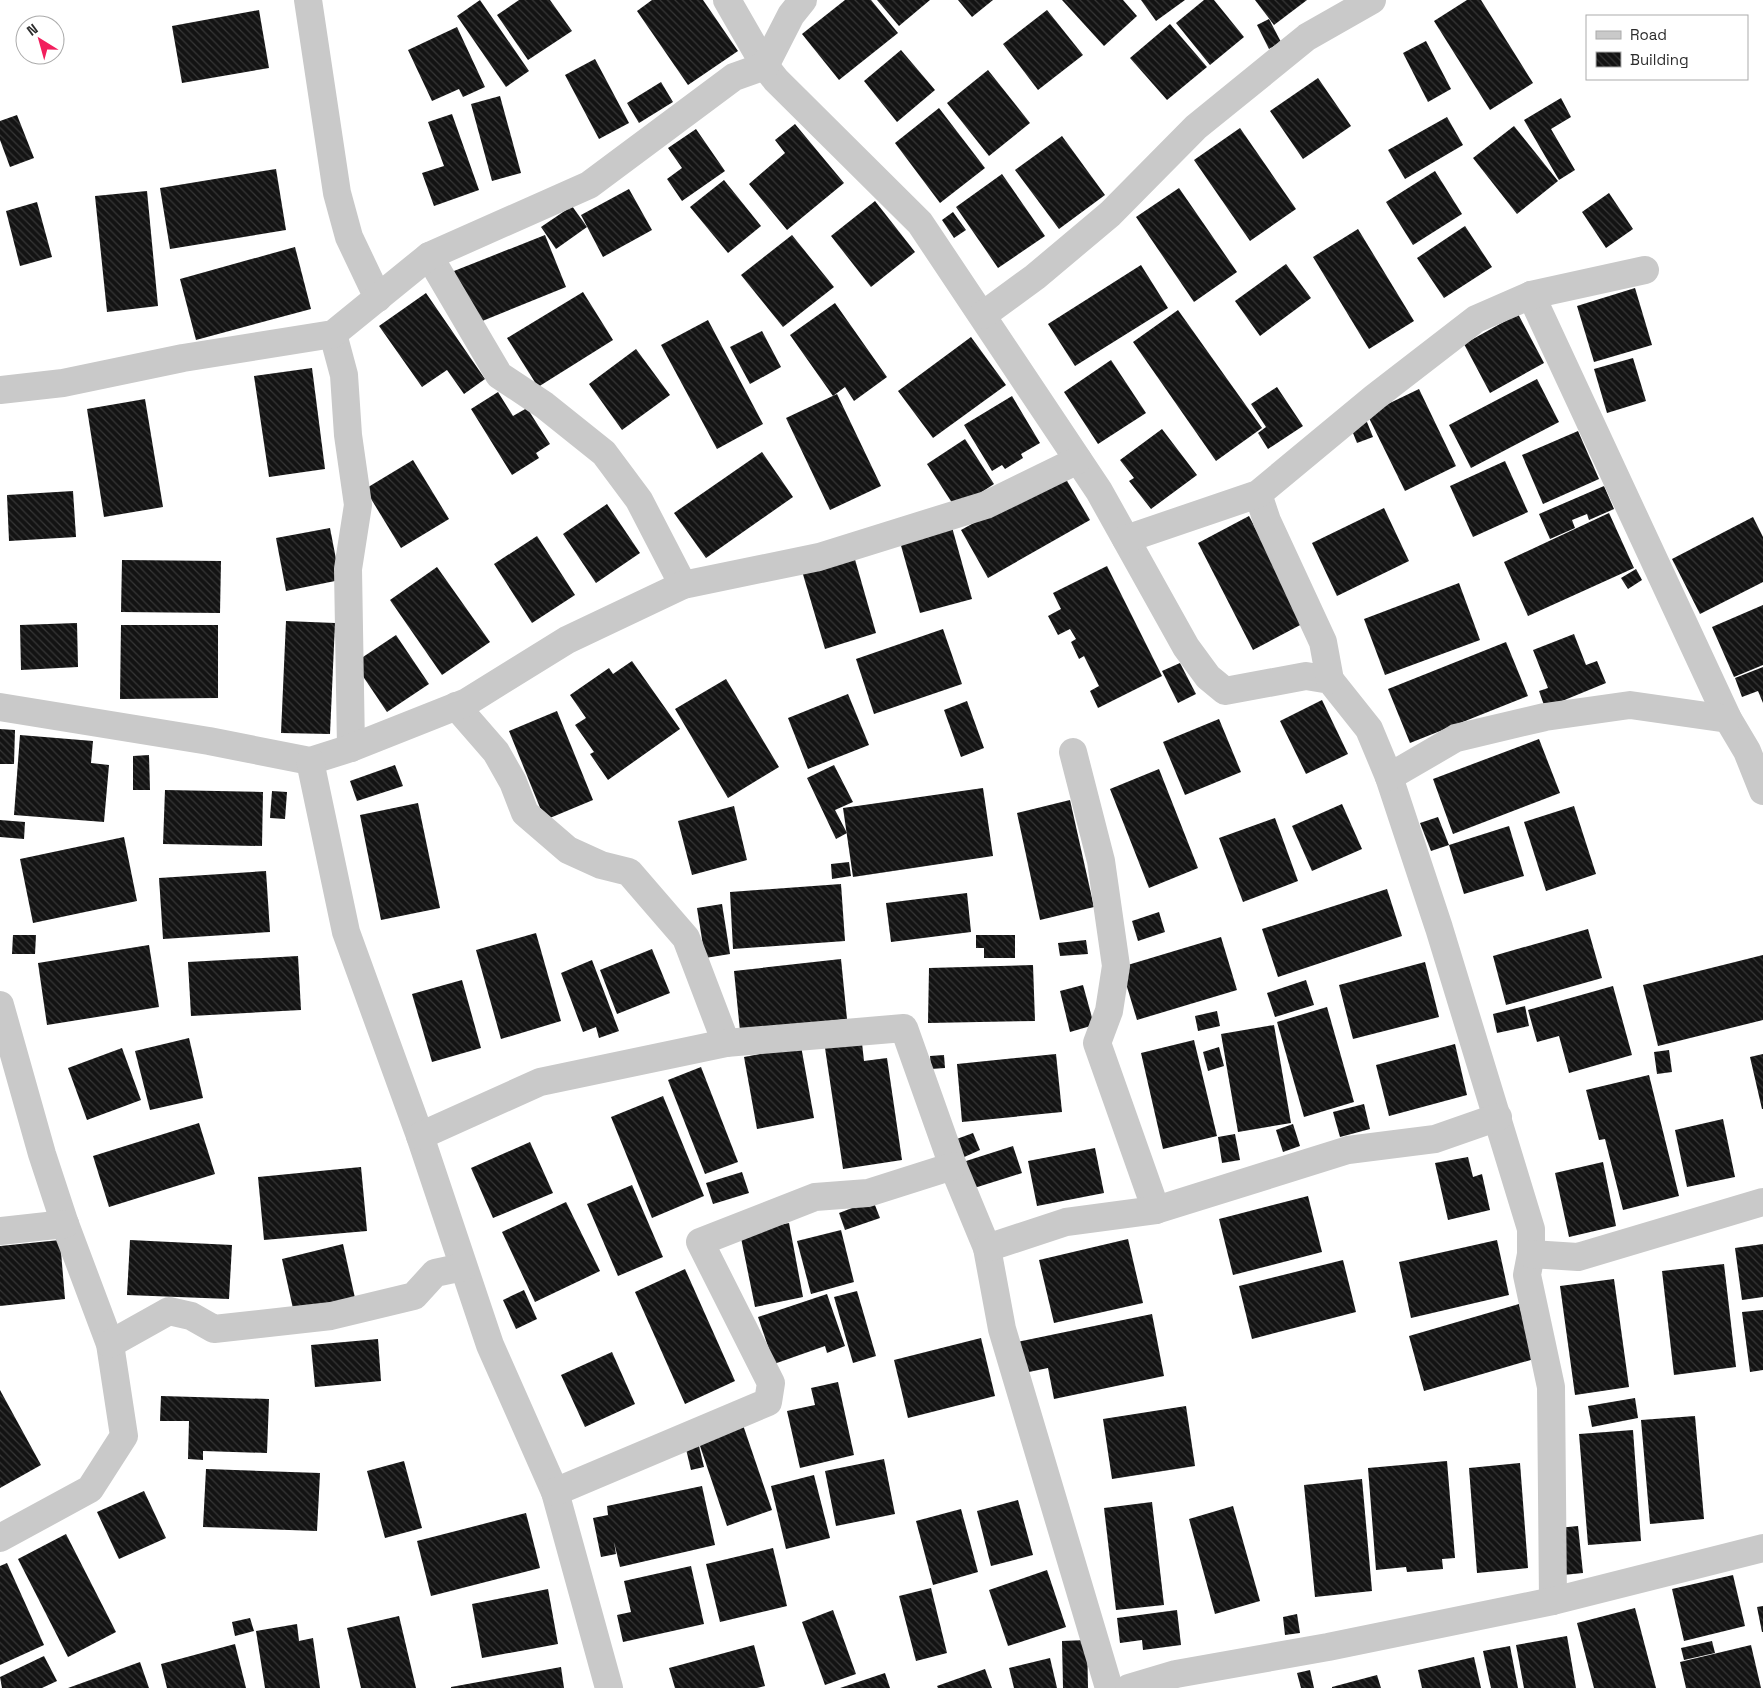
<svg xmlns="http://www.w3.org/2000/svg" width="1763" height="1688" viewBox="0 0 1763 1688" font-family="'Space Grotesk',sans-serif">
	<defs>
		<pattern id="building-back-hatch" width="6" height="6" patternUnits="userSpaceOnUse" patternTransform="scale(1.25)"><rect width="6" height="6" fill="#131313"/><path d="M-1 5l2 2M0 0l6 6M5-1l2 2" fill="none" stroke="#363636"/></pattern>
	</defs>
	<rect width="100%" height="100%" fill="#fff"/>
	<!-- building -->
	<g fill="url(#building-back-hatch)">
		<path d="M480,0l49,71 -23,16 -49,-71z"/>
		<path d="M519,0h31l22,31 -44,29 -31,-45z"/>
		<path d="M652,0h51l35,51 -50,34 -51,-74z"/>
		<path d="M845,0h26l27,33 -59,47 -37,-46z"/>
		<path d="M877,0h53l-31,26z"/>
		<path d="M958,0h35l-21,17z"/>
		<path d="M1062,0h61l14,16 -33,30z"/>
		<path d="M1141,0h44l-29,21z"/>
		<path d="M1204,0h10l30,37 -34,28 -34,-42z"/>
		<path d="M1255,0h52l-33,25z"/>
		<path d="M1467,0h14l52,83 -43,27 -56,-89z"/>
		<path d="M259,10l10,58 -87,15 -10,-57z"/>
		<path d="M1047,10l36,45 -45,35 -35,-46z"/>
		<path d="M1269,19l12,23 -12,7 -12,-24z"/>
		<path d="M1170,24l37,43 -40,33 -37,-42z"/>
		<path d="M457,27l28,60 -22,10 -4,-8 -27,12 -24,-51z"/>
		<path d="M1426,41l25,48 -23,13 -25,-49z"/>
		<path d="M901,50l34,40 -38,32 -33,-41z"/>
		<path d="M595,59l34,64 -30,16 -34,-64z"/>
		<path d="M988,70l42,53 -41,33 -42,-53z"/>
		<path d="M1318,78l33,48 -48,33 -33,-48z"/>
		<path d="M661,82l12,20 -34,21 -12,-20z"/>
		<path d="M500,96l21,77 -29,8 -21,-77z"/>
		<path d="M1561,98l10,19 -20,12 24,41 -16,10 -35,-60z"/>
		<path d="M939,108l46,60 -45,35 -45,-60z"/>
		<path d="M452,114l27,76 -45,16 -12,-33 22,-7 -16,-44z"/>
		<path d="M17,115l17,43 -24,9 -10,-27v-19z"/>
		<path d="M1447,117l16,28 -58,34 -17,-29z"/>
		<path d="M795,124l49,59 -57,47 -38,-46 36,-31 -10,-13z"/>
		<path d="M1514,126l44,55 -41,33 -44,-56z"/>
		<path d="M1240,128l56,81 -46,32 -56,-81z"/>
		<path d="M696,129l29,42 -43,30 -15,-22 15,-11 -14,-20z"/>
		<path d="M1062,136l43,59 -46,34 -44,-59z"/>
		<path d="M276,169l10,61 -116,19 -10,-61z"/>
		<path d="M1435,171l27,43 -49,31 -27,-43z"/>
		<path d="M1002,174l43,62 -47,32 -42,-61z"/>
		<path d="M724,180l37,46 -33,27 -38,-46z"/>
		<path d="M1179,188l58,84 -43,30 -58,-85z"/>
		<path d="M629,189l23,41 -49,27 -22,-42z"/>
		<path d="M147,191l11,115 -51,6 -12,-116z"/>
		<path d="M1609,193l24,36 -27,19 -24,-36z"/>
		<path d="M875,201l40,51 -44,35 -40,-51z"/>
		<path d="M37,202l15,55 -32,9 -14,-55z"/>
		<path d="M572,206l15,21 -31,22 -15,-22z"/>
		<path d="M953,212l13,18 -12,8 -12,-18z"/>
		<path d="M1465,226l27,41 -48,31 -27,-40z"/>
		<path d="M1358,229l56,92 -45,28 -56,-92z"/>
		<path d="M545,235l21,52 -91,37 -21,-53z"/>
		<path d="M792,235l42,52 -51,40 -42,-52z"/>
		<path d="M295,247l16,62 -115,31 -16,-61z"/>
		<path d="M1286,264l25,34 -51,38 -25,-35z"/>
		<path d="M1141,265l27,43 -93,58 -27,-42z"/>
		<path d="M1635,288l17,57 -58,17 -17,-56z"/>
		<path d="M583,292l30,48 -75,47 -31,-49z"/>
		<path d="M426,293l59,86 -21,15 -17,-24 -25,17 -43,-61z"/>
		<path d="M835,303l52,74 -33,24 -9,-14 -12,9 -43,-61z"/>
		<path d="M1178,310l84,118 -46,33 -83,-119z"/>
		<path d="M1518,314l26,49 -54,30 -26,-49z"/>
		<path d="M708,320l55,104 -46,25 -56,-104z"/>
		<path d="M762,331l19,36 -31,17 -20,-37z"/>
		<path d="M971,337l35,48 -73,53 -35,-47z"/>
		<path d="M636,349l34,46 -48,35 -33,-46z"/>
		<path d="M1633,358l13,43 -39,12 -13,-44z"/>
		<path d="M1111,360l35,53 -48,31 -34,-52z"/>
		<path d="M312,368l13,101 -56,8 -15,-101z"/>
		<path d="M1537,379l22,43 -88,46 -22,-43z"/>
		<path d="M1277,387l26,39 -35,23 -10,-16 8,-6 -15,-23z"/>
		<path d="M1419,389l37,77 -51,25 -38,-77z"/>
		<path d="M498,392l15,24 14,-8 23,36 -14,9 3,5 -27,17 -41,-66z"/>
		<path d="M837,394l44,92 -51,24 -44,-92z"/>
		<path d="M1012,396l28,47 -19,11 2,4 -18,11 -3,-4 -10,6 -28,-46z"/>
		<path d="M145,399l18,108 -59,10 -17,-108z"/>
		<path d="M1365,417l8,20 -16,6 -8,-20z"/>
		<path d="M1162,429l35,46 -46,34 -22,-28 5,-3 -14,-18z"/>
		<path d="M1578,431l21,48 -56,25 -21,-49z"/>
		<path d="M965,439l29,45 -38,25 -29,-45z"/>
		<path d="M762,452l31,45 -87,61 -32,-45z"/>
		<path d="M413,460l36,59 -48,29 -36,-59z"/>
		<path d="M1505,461l23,51 -55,25 -23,-51z"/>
		<path d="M1063,474l27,46 -102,58 -27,-48z"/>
		<path d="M1604,486l10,23 -25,11 -2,-6 -15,6 3,8 -25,11 -11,-25z"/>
		<path d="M73,491l3,46 -67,4 -2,-46z"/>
		<path d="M607,504l33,49 -44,30 -33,-49z"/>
		<path d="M1384,508l25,53 -72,35 -25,-53z"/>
		<path d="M1609,513l25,55 -106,48 -24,-54z"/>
		<path d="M1249,516l55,107 -51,27 -55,-107z"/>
		<path d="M1753,517l10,20v45l-63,32 -28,-55z"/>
		<path d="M950,520l22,79 -52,14 -22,-78z"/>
		<path d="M330,528l10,52 -54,11 -10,-53z"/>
		<path d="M537,536l38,59 -43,28 -38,-59z"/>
		<path d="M854,556l22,77 -51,16 -23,-78z"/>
		<path d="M122,560l99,1 -1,52 -99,-1z"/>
		<path d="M1107,566l55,110 -64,32 -8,-17 9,-5 -15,-30 -5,3 -8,-17 5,-3 -6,-10 -12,6 -10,-19 13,-7 -8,-16z"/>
		<path d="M437,567l53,75 -48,33 -52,-75z"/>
		<path d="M1636,569l6,11 -14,9 -7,-11z"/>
		<path d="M1459,583l21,57 -95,35 -21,-56z"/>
		<path d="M1763,605v60l-29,12 -22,-50z"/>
		<path d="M286,621l49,2 -5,111 -49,-1z"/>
		<path d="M77,623l1,44 -57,3 -1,-45z"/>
		<path d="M121,625h97v73l-98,1z"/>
		<path d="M943,629l19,55 -88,30 -18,-55z"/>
		<path d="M1574,634l12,31 11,-4 9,22 -61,25 -6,-17 9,-3 -15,-38z"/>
		<path d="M396,635l33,49 -42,28 -33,-49z"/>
		<path d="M1506,642l22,54 -118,47 -22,-54z"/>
		<path d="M632,661l48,68 -72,51 -18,-26 4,-2 -19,-27 11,-7 -16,-23 39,-27 4,6z"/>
		<path d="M1180,663l16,31 -18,9 -16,-32z"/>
		<path d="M1763,667v36l-5,-12 -16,6 -7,-19z"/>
		<path d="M726,679l53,88 -51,31 -53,-89z"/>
		<path d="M848,694l21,51 -61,24 -20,-51z"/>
		<path d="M1322,700l26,54 -42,20 -26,-53z"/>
		<path d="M967,701l17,47 -23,9 -17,-47z"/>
		<path d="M557,711l36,89 -48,20 -36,-89z"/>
		<path d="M1219,719l22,53 -56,23 -22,-53z"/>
		<path d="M0,729l15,1 -1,34h-14z"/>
		<path d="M20,735l73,6 -2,22 18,2 -5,57 -90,-7z"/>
		<path d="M1539,739l21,54 -107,41 -20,-55z"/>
		<path d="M149,755l1,35h-17v-34z"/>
		<path d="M395,765l8,21 -46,15 -7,-20z"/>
		<path d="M834,765l19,37 -18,8 12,23 -11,6 -29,-61z"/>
		<path d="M1159,769l39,99 -49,20 -39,-99z"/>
		<path d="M983,788l10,68 -140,21 -10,-69z"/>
		<path d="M165,790l98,2 -1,54 -99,-2z"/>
		<path d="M272,791l15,1 -2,27 -15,-1z"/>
		<path d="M1070,800l24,107 -54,13 -23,-107z"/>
		<path d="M418,803l22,105 -59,12 -21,-105z"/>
		<path d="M1342,804l20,45 -50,22 -20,-45z"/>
		<path d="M734,806l13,54 -55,15 -14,-54z"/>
		<path d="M1574,806l22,68 -50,17 -22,-69z"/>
		<path d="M1438,817l11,28 -18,6 -11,-28z"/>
		<path d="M1275,818l23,63 -55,21 -24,-64z"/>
		<path d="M0,820l25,2 -1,17 -24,-2z"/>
		<path d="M1509,826l15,50 -60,18 -15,-49z"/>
		<path d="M124,837l13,64 -104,22 -13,-64z"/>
		<path d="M849,862l2,14 -19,3 -1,-15z"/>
		<path d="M266,871l4,61 -107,7 -4,-61z"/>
		<path d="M841,884l4,57 -112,8 -3,-57z"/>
		<path d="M1387,889l15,47 -124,41 -16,-48z"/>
		<path d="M967,893l4,39 -80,10 -5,-39z"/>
		<path d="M722,904l8,50 -25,4 -8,-50z"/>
		<path d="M1159,912l6,20 -27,9 -6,-20z"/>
		<path d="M1588,929l14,49 -96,27 -13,-49z"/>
		<path d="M536,933l25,88 -60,18 -25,-89z"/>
		<path d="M13,935h23l-1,19h-23z"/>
		<path d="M976,935h39v23h-31v-10h-8z"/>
		<path d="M1221,937l16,53 -100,30 -16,-53z"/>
		<path d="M1086,940l2,14 -28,2 -2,-13z"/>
		<path d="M149,945l10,62 -112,18 -9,-62z"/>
		<path d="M652,949l18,44 -53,21 -17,-44z"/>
		<path d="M1763,955v65l-105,26 -15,-61z"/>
		<path d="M298,956l3,54 -110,6 -3,-54z"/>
		<path d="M841,959l6,60 -107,12 -6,-60z"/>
		<path d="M592,960l27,71 -20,7 -3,-11 -13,5 -22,-59z"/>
		<path d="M1425,962l14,55 -86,22 -14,-54z"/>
		<path d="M1033,965l2,56 -107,2 1,-55z"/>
		<path d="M462,980l19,68 -49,14 -20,-68z"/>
		<path d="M1306,980l8,25 -39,12 -8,-24z"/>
		<path d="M1083,985l11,40 -24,7 -10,-41z"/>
		<path d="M1613,986l19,69 -63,18 -10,-37 -22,6 -9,-32z"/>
		<path d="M1525,1006l4,20 -32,7 -4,-19z"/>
		<path d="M1327,1007l27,95 -50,15 -27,-95z"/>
		<path d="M1217,1011l3,15 -22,5 -3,-15z"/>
		<path d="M1274,1025l17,98 -53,9 -17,-98z"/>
		<path d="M189,1038l14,60 -53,12 -15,-59z"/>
		<path d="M1194,1040l23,96 -54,13 -22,-96z"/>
		<path d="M862,1043l2,18 23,-3 15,102 -59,9 -18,-121z"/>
		<path d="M1455,1044l12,51 -78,21 -13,-51z"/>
		<path d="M801,1046l13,72 -57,11 -13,-72z"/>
		<path d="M1219,1047l5,19 -16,5 -5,-19z"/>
		<path d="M122,1048l19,52 -54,20 -19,-52z"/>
		<path d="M1669,1050l3,22 -15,2 -3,-22z"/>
		<path d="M1056,1054l6,58 -100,10 -5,-58z"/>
		<path d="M1763,1054v55h-1l-12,-52z"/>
		<path d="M944,1055l1,13 -14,1 -1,-13z"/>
		<path d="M701,1067l37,95 -33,12 -37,-94z"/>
		<path d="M1649,1075l30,121 -56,14 -18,-71 -6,1 -13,-50z"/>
		<path d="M663,1096l41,100 -52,22 -41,-101z"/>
		<path d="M1364,1104l6,25 -30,8 -7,-25z"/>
		<path d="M1723,1119l12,58 -48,10 -12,-57z"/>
		<path d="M199,1123l16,51 -106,33 -16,-51z"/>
		<path d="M1293,1124l7,22 -17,6 -7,-22z"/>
		<path d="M973,1133l7,17 -18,8 -8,-18z"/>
		<path d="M1235,1134l5,26 -18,3 -4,-26z"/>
		<path d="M530,1142l23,51 -60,25 -22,-50z"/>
		<path d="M1013,1146l9,27 -51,16 -8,-27z"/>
		<path d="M1095,1148l9,45 -67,13 -9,-45z"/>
		<path d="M1468,1157l5,20 9,-3 8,36 -42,10 -13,-57z"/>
		<path d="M1603,1162l13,64 -47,11 -14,-64z"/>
		<path d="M361,1167l6,64 -103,9 -6,-63z"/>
		<path d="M742,1172l7,21 -36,11 -7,-21z"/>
		<path d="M632,1185l31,72 -45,19 -31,-72z"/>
		<path d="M1308,1196l14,56 -89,23 -14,-56z"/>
		<path d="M873,1200l7,18 -35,12 -6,-17z"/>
		<path d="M566,1202l34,69 -65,31 -33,-70z"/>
		<path d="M789,1223l14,74 -48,10 -15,-74z"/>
		<path d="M841,1230l13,52 -43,12 -14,-53z"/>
		<path d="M1128,1239l15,64 -89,20 -15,-63z"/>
		<path d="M60,1240l5,59 -65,7v-60z"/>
		<path d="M130,1240l102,5 -3,54 -102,-4z"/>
		<path d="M1497,1240l12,55 -98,23 -12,-56z"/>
		<path d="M343,1244l12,54 -61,15 -12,-54z"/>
		<path d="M1763,1244v53l-21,3 -7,-52z"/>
		<path d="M1343,1260l13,52 -104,27 -13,-53z"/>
		<path d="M1724,1264l12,103 -62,8 -12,-104z"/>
		<path d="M685,1269l50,112 -50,23 -50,-112z"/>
		<path d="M1614,1279l15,108 -54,8 -15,-109z"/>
		<path d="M524,1290l13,29 -21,10 -13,-29z"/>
		<path d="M857,1291l19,65 -23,7 -19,-66z"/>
		<path d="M827,1294l18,52 -18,7 -2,-7 -51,18 -16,-47z"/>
		<path d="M1519,1304l15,55 -110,32 -15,-55z"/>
		<path d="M1763,1310v60l-13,2 -8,-60z"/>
		<path d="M1152,1314l12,62 -110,23 -6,-31 -24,5 -7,-31z"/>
		<path d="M981,1338l14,58 -87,22 -14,-58z"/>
		<path d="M378,1339l3,42 -66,6 -4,-42z"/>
		<path d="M612,1352l23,52 -50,23 -24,-52z"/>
		<path d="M838,1382l16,73 -54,13 -13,-57 28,-6 -4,-17z"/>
		<path d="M0,1390l41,75 -41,23z"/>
		<path d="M161,1396l108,3 -2,54 -64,-2v9l-15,-1 1,-38h-29z"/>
		<path d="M1635,1398l3,20 -46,9 -4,-21z"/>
		<path d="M1186,1406l9,60 -83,13 -9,-60z"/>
		<path d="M1695,1416l9,103 -54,5 -9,-104z"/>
		<path d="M743,1425l29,85 -45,16 -29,-86z"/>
		<path d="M1633,1430l8,111 -53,4 -9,-111z"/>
		<path d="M699,1446l5,21 -13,3 -5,-21z"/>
		<path d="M884,1459l11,55 -59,12 -11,-55z"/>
		<path d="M404,1461l18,67 -37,10 -18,-67z"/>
		<path d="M1447,1461l8,97 -13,1 1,10 -36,3 -1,-5 -30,3 -8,-102z"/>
		<path d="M1520,1463l8,105 -51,5 -8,-105z"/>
		<path d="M206,1469l114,4 -3,58 -114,-4z"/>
		<path d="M814,1475l16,63 -44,11 -15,-63z"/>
		<path d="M1362,1479l10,112 -57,6 -11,-112z"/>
		<path d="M702,1486l13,59 -95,22 -6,-25 2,12 -15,3 -8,-39 15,-3 -1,-9z"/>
		<path d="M144,1491l22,47 -47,21 -22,-47z"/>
		<path d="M1018,1500l15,55 -42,11 -14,-55z"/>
		<path d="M1152,1502l12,103 -48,5 -12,-102z"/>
		<path d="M1233,1506l27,95 -45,13 -26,-95z"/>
		<path d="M961,1509l17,63 -45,13 -17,-64z"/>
		<path d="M526,1513l14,55 -109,28 -14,-55z"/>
		<path d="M1578,1526l5,47 -20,2 -5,-47z"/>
		<path d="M66,1534l50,98 -48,25 -50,-98z"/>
		<path d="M773,1548l14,58 -67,16 -14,-58z"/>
		<path d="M7,1563l37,82 -44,20v-99z"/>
		<path d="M691,1566l13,58 -81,18 -6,-27 14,-3 -7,-31z"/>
		<path d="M1047,1570l19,57 -58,19 -19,-56z"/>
		<path d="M1733,1575l12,51 -61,15 -12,-52z"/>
		<path d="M931,1588l16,65 -31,8 -17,-65z"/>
		<path d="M548,1589l10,55 -76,14 -10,-54z"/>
		<path d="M1763,1606v26h-1l-5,-25z"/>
		<path d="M1635,1608l21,80h-62l-17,-65z"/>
		<path d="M833,1610l23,64 -31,11 -23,-63z"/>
		<path d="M1177,1610l4,35 -38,5 -1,-10 -22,3 -3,-25z"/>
		<path d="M1297,1614l3,19 -15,2 -2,-18z"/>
		<path d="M399,1616l17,72h-55l-14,-60z"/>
		<path d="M250,1618l4,13 -19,5 -3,-14z"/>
		<path d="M297,1624l2,17 14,-3 7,50h-55l-9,-57z"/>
		<path d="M1567,1636l9,52h-52l-8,-43z"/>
		<path d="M1087,1640l1,48h-25l-1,-47z"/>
		<path d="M1712,1641l3,12 -31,7 -3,-12z"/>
		<path d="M235,1644l11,44h-79l-6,-24z"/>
		<path d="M754,1645l11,41 -8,2h-82l-6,-20z"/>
		<path d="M1751,1645l10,43h-75l-6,-26z"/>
		<path d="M1510,1646l8,42h-27l-8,-37z"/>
		<path d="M44,1656l13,25 -15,7h-40l-2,-11z"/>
		<path d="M1474,1657l7,31h-59l-4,-18z"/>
		<path d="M1050,1658l7,30h-43l-5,-20z"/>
		<path d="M140,1662l9,26h-81z"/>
		<path d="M561,1667l3,21h-113v-1z"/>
		<path d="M985,1669l7,19h-54l-1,-2z"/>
		<path d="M1310,1670l4,18h-13l-4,-15z"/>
		<path d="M885,1673l5,15h-50z"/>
		<path d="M1377,1675l4,13h-49v-1z"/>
	</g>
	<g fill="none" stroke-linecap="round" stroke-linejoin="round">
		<!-- minor -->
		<g stroke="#c9c9c9" stroke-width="28">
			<path d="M308,0l29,193 12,44 29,61"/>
			<path d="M727,0l38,66 11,14 144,143 179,268 87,156 22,30 17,14 81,-15 24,4 39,49 20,48 50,151 92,301v25l-4,21 24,112 2,214"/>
			<path d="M429,256l70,119 45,30 60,48 35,47 44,85"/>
			<path d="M1531,295l197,424 19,32 16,40"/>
			<path d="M983,315l52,-38 75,-63 86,-87 111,-90 65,-37"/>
			<path d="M333,334l11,41 4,60 10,70 -10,64 3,179"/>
			<path d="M0,390l63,-7 120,-25 150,-24 96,-78 160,-71 145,-108 31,-11 26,-51 12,-15"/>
			<path d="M1258,494l9,27 56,121 7,38"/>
			<path d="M1126,539l132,-45 117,-97 101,-78 55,-24 114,-25"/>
			<path d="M456,706l40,46 17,30 12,31 43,37 33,15 28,7 57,66 40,105"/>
			<path d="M0,707l209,34 101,20 41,-13 116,-46 100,-62 116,-55 136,-28 167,-52 92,-45"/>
			<path d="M1073,752l28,109 15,105 -7,45 -12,32 59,167"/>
			<path d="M310,761l36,171 74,204 70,209 65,147 54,196"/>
			<path d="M1389,777l67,-39 89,-21 85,-12 98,14"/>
			<path d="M0,1005l42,149 23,70 45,120 14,92 -34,53 -90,49"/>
			<path d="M420,1136l120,-54 186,-39 178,-15 49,138 34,82 15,81 107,359"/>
			<path d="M0,1231l65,-7"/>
			<path d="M987,1248l79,-26 90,-12 192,-60 87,-11 63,-22"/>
			<path d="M1531,1254l47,3 185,-55"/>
			<path d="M110,1344l59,-33 22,5 23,13 117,-13 83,-20 21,-23 28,-6"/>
			<path d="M555,1492l213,-90 3,-19 -71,-141 115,-45 53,-4 85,-27"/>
			<path d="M1129,1688l47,-14 152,-27 225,-46 210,-53"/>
		</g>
	</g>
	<!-- legend -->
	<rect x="1586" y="15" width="162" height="65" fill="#ffffff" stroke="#ababab"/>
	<rect x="1596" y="31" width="25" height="8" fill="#c9c9c9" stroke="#ababab"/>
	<text x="1630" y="40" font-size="15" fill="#2c2c2c">Road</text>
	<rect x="1596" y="52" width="25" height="15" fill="url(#building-back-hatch)" stroke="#ababab"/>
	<text x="1630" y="65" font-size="15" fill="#2c2c2c">Building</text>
	<!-- north arrow -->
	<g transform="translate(40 40) rotate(323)"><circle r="24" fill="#ffffff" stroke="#ababab"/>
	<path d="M0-4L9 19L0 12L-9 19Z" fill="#f21e5d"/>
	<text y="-8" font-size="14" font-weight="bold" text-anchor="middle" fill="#2c2c2c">N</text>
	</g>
</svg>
